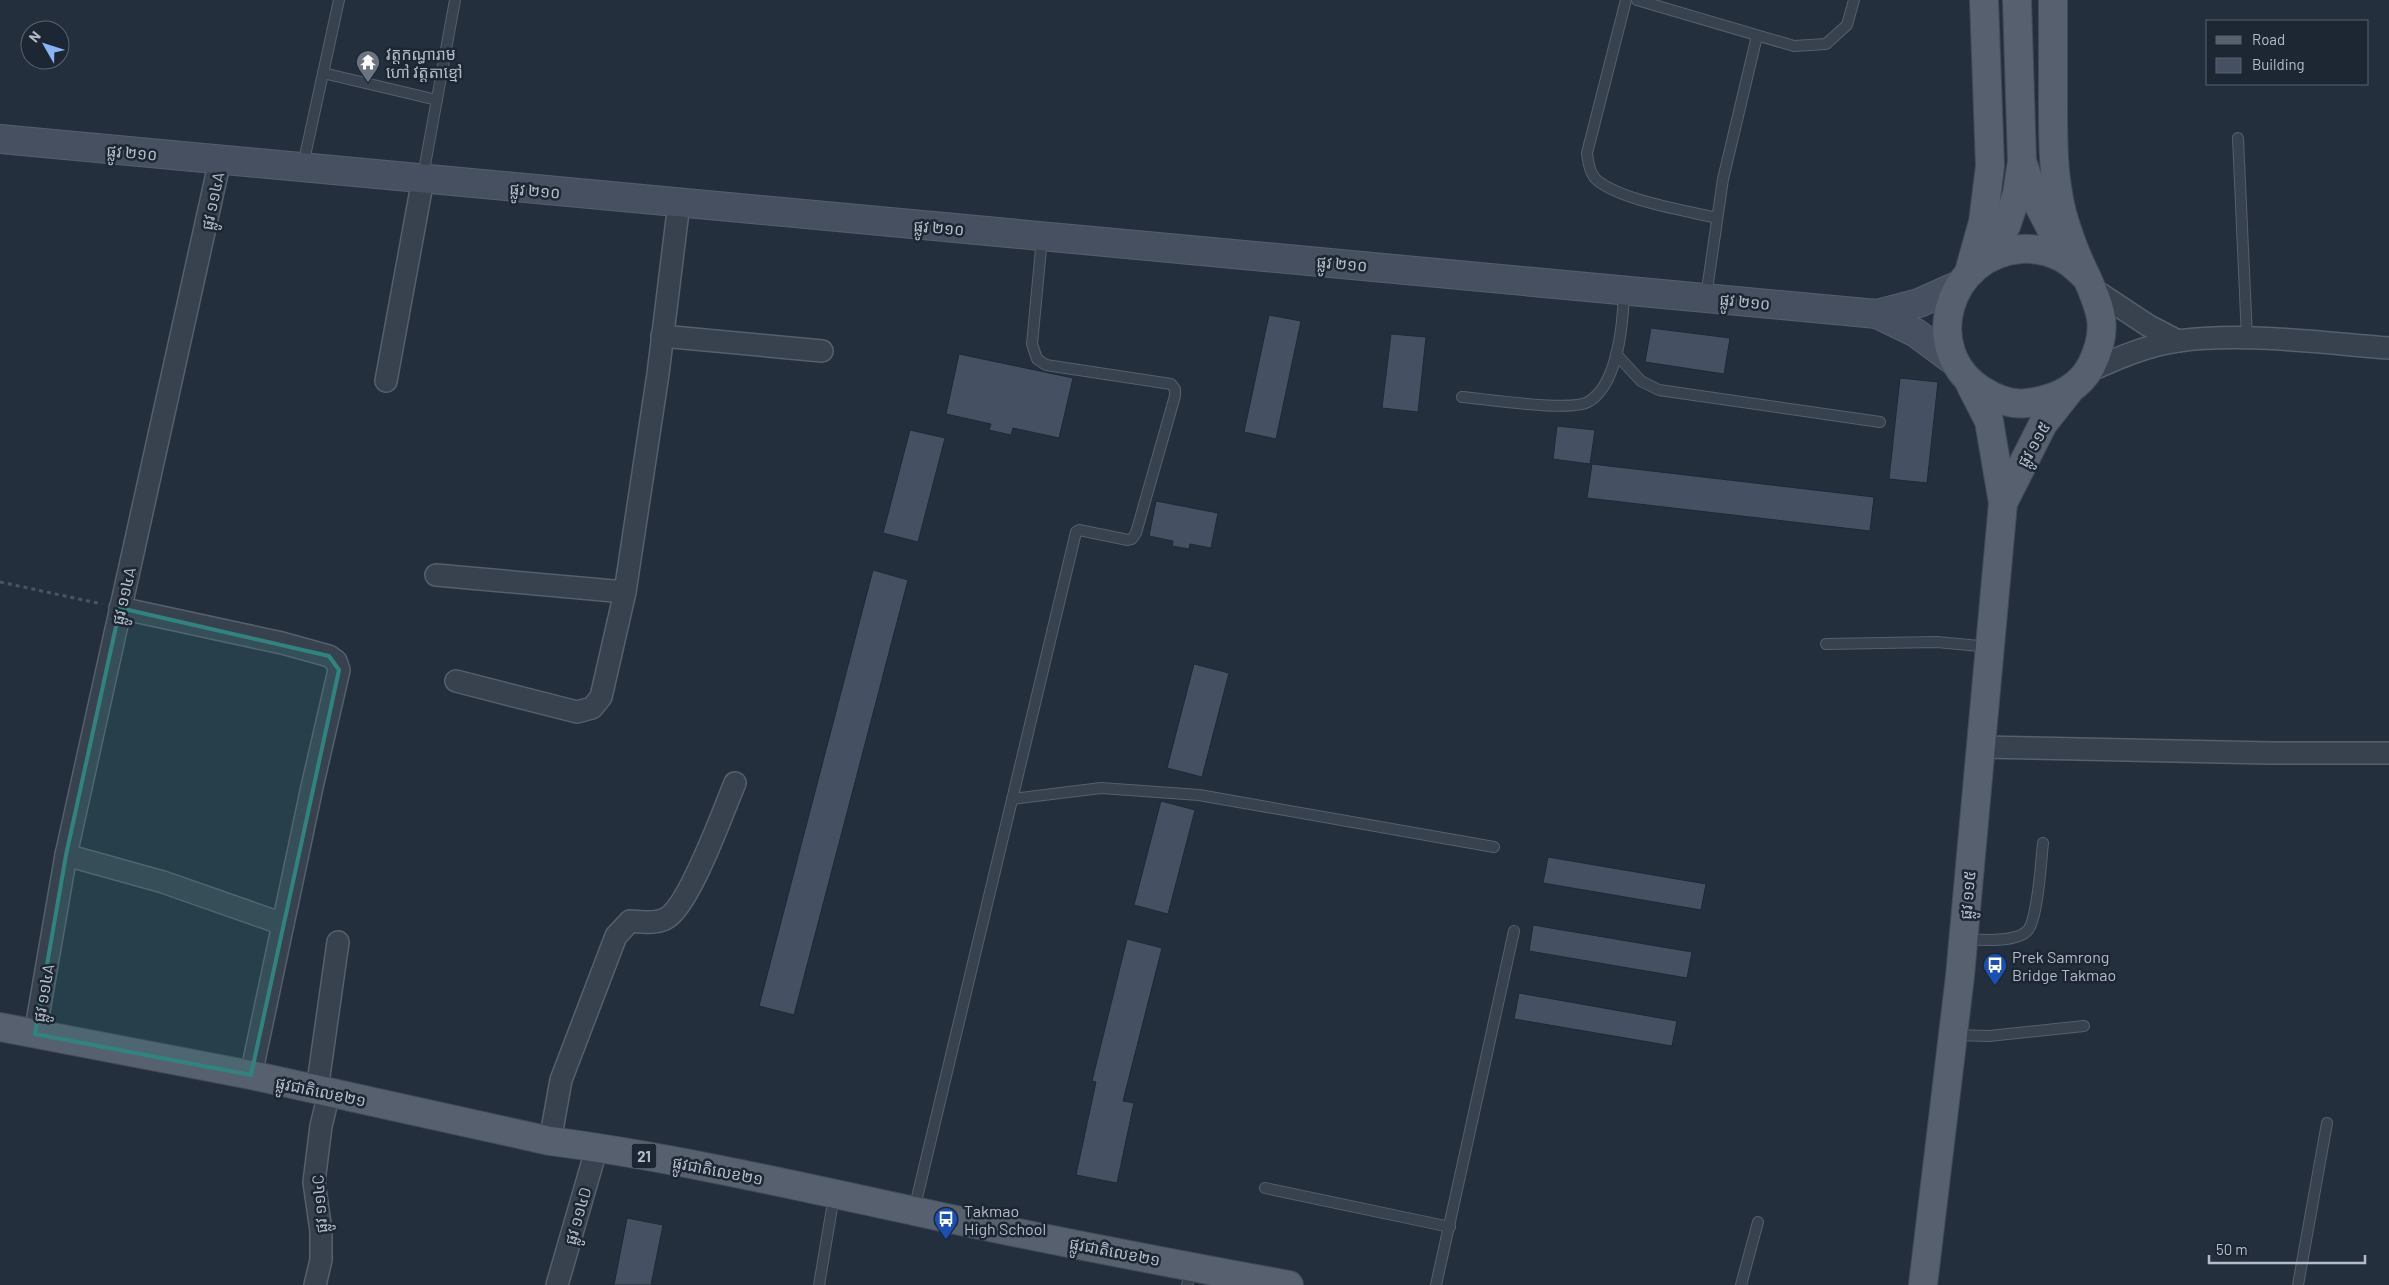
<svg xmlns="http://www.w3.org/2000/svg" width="2389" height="1285" viewBox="0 0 2389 1285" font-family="Barlow,'Noto Sans Khmer',sans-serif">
	<rect width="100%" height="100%" fill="#242f3e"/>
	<!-- building -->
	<g fill="#455162" stroke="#1f2835">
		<path d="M1269,315l32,6 -25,118 -32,-7z"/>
		<path d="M1651,328l79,10 -6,36 -79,-12z"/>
		<path d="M1391,334l35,3 -8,75 -36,-4z"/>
		<path d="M959,354l114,24 -14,60 -46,-10 -2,7 -22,-5 2,-6 -45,-10z"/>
		<path d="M1900,378l38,4 -11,101 -38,-4z"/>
		<path d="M1557,426l38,4 -5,34 -37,-5z"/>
		<path d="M910,430l35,8 -27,104 -35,-9z"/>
		<path d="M1592,464l282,33 -4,34 -283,-33z"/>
		<path d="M1156,501l62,12 -7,35 -21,-4 -1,5 -17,-3 1,-5 -24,-5z"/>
		<path d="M873,570l35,10 -114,435 -35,-9z"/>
		<path d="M1194,664l35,9 -27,104 -35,-9z"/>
		<path d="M1161,801l34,9 -27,104 -34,-9z"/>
		<path d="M1548,857l158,27 -5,26 -158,-27z"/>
		<path d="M1533,925l159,27 -5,26 -158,-27z"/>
		<path d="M1127,939l35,9 -39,153 11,2 -17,80 -41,-8 20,-93 -4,-1z"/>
		<path d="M1519,993l158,28 -5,25 -158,-27z"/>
		<path d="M627,1218l36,7 -12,60h-37z"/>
	</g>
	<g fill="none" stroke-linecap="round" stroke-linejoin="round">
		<!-- lane casing -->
		<g stroke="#565f6c" stroke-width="12">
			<g id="lane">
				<path d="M1626,0l-39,153c1,10 3,22 11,28 26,20 86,29 119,37"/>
				<path d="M1637,0l157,46 32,-2 21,-19 7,-25"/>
				<path d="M323,73l114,27"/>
				<path d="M2238,138l9,200"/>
				<path d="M303,165l36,-165"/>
				<path d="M423,176l32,-176"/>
				<path d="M1706,297l17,-118 34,-143"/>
				<path d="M1616,354l25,27 18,9 221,32"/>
				<path d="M1462,397c24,2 108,15 126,5 30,-17 35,-79 36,-110"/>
				<path d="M1826,644l111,-2 53,5"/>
				<path d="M1012,799l89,-11 98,7 295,52"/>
				<path d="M1965,939c15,1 52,4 63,-9 10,-13 13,-69 15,-87"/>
				<path d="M1954,1035l35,1 95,-10"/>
				<path d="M1265,1188l185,39"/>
				<path d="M914,1210l162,-678 3,-2 49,10 4,-1 4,-6 39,-137v-7l-4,-5 -125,-19 -9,-6 -5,-15 10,-106"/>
				<path d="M819,1285l15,-89"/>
				<path d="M1187,1285l6,-17"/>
				<path d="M1436,1285l78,-354"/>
				<path d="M1741,1285l17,-63"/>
				<path d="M2298,1285l29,-162"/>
			</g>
		</g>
		<!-- street casing -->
		<g stroke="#565f6c" stroke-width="24">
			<g id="street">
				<path d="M2093,289l56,37 29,15"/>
				<path d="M662,336l160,15"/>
				<path d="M2087,372c29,-13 60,-27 91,-31 65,-9 145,2 211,7"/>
				<path d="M386,381l37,-202"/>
				<path d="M436,575l189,17"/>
				<path d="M120,608l162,35 47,13 7,5 3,9 -27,117 -61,288"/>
				<path d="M456,681l121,31 15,-4 9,-11 24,-105 33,-218 21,-171"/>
				<path d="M1980,747l290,6h119"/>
				<path d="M66,855l97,27 120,42"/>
				<path d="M35,1034l31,-179 154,-695"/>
				<path d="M317,1090l21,-148"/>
				<path d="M550,1141l11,-61 55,-144 14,-15c11,1 25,3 35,-2 24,-11 58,-108 70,-136"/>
				<path d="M315,1285l6,-25v-29l-7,-49 7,-56 8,-33"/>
				<path d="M557,1285l40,-138"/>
			</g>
		</g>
		<!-- secondary casing -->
		<g stroke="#565f6c" stroke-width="30">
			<g id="secondary">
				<path d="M0,139l1877,175 42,-11 40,-18"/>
				<path d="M1877,314l39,19 39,29"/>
			</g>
		</g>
		<!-- primary casing -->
		<g stroke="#414a57" stroke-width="30">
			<g id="primary">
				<path d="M2053,0c0,35 0,70 0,105 0,36 0,72 9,108 6,21 15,45 25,65 15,34 22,52 4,88 -13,24 -38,34 -64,37 -15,2 -31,-4 -44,-12 -65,-40 -35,-138 39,-142 16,-1 35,4 48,14 6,4 11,10 17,15"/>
				<path d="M2023,164l11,32 28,54"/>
				<path d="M1990,256l16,-30 11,-32 5,-33 -5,-161"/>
				<path d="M1969,272l14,-50 7,-56 -6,-166"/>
				<path d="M2003,503l40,-79 26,-33"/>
				<path d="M0,1027l251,48 299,66c122,16 243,44 364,70 124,27 250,51 375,74"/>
				<path d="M1923,1285l37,-309 43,-473 -14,-82 -19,-37"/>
			</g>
		</g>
		<!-- path -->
		<path stroke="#44595c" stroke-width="3" stroke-dasharray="4 4" stroke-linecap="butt" d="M0,582l102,22"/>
		<!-- lane -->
		<use href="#lane" stroke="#38414e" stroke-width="10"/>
		<!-- street -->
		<use href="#street" stroke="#38414e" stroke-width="21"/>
		<!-- secondary -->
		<use href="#secondary" stroke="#465061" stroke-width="28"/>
		<!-- primary -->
		<use href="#primary" stroke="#56606e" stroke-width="28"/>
	</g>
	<!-- marked area -->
	<path fill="#308480" fill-opacity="0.2" stroke="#308480" stroke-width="4" stroke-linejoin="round" d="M120,608l209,48 10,14 -88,405 -216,-41 31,-179z"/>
	<!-- icons -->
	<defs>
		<g id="temple-pin" transform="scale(1.25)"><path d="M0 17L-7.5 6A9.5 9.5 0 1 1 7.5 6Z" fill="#6b7280" stroke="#1d2633"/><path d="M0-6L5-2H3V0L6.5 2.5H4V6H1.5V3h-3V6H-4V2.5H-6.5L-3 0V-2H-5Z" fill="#fff"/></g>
		<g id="bus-pin" transform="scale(1.25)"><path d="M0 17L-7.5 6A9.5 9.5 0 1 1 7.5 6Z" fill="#1a4fb4" stroke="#1d2633"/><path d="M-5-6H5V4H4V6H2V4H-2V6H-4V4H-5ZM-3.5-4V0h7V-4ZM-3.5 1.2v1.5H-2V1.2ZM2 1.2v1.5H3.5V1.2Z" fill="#fff"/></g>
	</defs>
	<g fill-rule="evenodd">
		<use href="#temple-pin" x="368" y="62"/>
		<use href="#bus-pin" x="1995" y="965"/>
		<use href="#bus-pin" x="946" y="1219"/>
	</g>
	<g text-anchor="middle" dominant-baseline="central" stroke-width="5" stroke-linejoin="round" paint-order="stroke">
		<!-- shield labels -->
		<rect fill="#1d2633" stroke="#878f9c" stroke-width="1" x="631.5" y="1143.5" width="25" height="25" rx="4"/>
		<g font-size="15" font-weight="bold" fill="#b4bcc9">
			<text x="644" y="1156">21</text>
		</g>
		<!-- poi labels -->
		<g font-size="16" fill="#b4bcc9" stroke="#1d2633" text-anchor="start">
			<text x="386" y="53">វត្តកណ្ធារាម<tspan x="386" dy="18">ហៅ វត្តតាខ្មៅ</tspan></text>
			<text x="2012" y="956">Prek Samrong<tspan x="2012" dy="18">Bridge Takmao</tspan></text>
			<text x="964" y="1210">Takmao<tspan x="964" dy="18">High School</tspan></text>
		</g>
		<!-- street labels -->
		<g font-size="16" fill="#b4bcc9" stroke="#1d2633">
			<text transform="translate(132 152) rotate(5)">ផ្លូវ ២១០</text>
			<text transform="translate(535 190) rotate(5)">ផ្លូវ ២១០</text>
			<text transform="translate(212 201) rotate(-78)">ផ្លូវ ១១៤A</text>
			<text transform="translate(939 227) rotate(5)">ផ្លូវ ២១០</text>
			<text transform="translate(1342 263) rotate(5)">ផ្លូវ ២១០</text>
			<text transform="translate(1745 301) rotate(6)">ផ្លូវ ២១០</text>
			<text transform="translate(2033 444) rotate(-60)">ផ្លូវ ១១៥</text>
			<text transform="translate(123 596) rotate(-77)">ផ្លូវ ១១៤A</text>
			<text transform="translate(1967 895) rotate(-85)">ផ្លូវ ១១៥</text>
			<text transform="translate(43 993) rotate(-80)">ផ្លូវ ១១៤A</text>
			<text transform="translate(321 1091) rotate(12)">ផ្លូវជាតិលេខ២១</text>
			<text transform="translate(718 1170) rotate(11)">ផ្លូវជាតិលេខ២១</text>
			<text transform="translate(319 1204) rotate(-94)">ផ្លូវ ១១៤C</text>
			<text transform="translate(577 1216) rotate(-74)">ផ្លូវ ១១៤D</text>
			<text transform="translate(1115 1251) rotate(11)">ផ្លូវជាតិលេខ២១</text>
		</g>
	</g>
	<!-- legend -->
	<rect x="2206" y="20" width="162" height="65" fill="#1d2633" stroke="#59626f"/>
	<rect x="2216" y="36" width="25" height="8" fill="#56606e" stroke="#59626f"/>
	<text x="2252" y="45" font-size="15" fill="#b4bcc9">Road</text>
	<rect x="2216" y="58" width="25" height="15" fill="#455162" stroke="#59626f"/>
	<text x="2252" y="70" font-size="15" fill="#b4bcc9">Building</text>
	<!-- north arrow -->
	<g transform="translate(45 45) rotate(309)"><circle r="24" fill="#1d2633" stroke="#59626f"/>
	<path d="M0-4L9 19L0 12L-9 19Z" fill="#8ab4f8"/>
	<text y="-8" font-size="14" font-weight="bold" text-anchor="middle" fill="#b4bcc9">N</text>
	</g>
	<!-- scale -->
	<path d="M2209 1255v8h156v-8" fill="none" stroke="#b4bcc9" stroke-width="2.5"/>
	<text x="2216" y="1255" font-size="15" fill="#b4bcc9" stroke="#1d2633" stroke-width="4" paint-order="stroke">50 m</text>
</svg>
